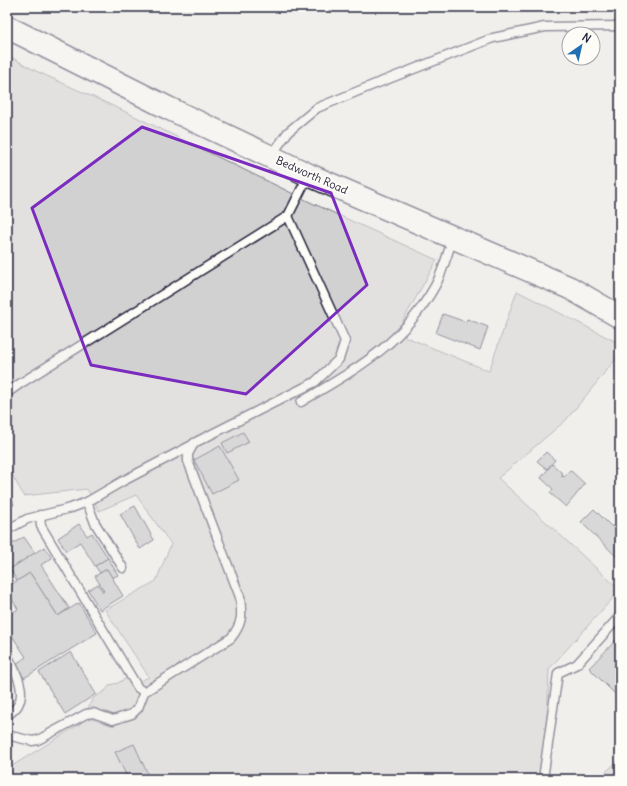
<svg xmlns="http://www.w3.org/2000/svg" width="627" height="786" viewBox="0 0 627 786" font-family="Delius,sans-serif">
	<rect width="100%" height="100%" fill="#f0efec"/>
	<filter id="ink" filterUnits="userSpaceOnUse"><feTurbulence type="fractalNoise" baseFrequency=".025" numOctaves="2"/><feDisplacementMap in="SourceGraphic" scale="8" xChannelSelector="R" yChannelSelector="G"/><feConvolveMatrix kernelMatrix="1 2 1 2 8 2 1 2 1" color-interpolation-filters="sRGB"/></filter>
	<g filter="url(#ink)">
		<!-- green -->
		<g fill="#d2d1d1" stroke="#7a7a86">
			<path d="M7,55l29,16 90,41 186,91 125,57 -41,73 93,38 28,-80 103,53v10l-54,66 -68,58 122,112 -71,79 -4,110h-538v-10l73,-45 13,-26 12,-7 5,-6 8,-2 15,-9 5,8 11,-5 -44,-67 51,-29 15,-37 -35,-49 -37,16 -12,-22 -63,7 -17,-30z"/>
			<path d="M620,759v20h-22z"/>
		</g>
		<!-- building -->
		<g fill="#bcbcc0" stroke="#22223b">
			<path d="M443,314l23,8 1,-3 21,8 -8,23 -44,-17z"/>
			<path d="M243,432l6,10 -22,11 -5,-10z"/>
			<path d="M220,446l19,34 -27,14 -18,-34z"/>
			<path d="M546,452l9,8 -8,9 -10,-8z"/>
			<path d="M552,464l11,10 -2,2 3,1 6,-7 15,14 -19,23 -16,-14 3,-4 -12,-11z"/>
			<path d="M7,482l7,23 -7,2z"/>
			<path d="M135,506l19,34 -14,9 -20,-35z"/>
			<path d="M594,509l18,18 1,-2 7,6v29l-39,-38z"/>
			<path d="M79,524l8,12 5,-3 16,25 -13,8 -15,-24 -14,9 -8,-13z"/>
			<path d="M24,537l11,16 -25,16 -3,-4v-18z"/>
			<path d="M44,547l8,11 -11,7 28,43 -11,8 -28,-43 -13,8 -7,-12z"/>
			<path d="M108,558l10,17 -6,3 -5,-9 -7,4 -5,-7z"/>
			<path d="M107,569l16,27 -23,14 -12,-20 10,-6 5,8 1,-1 -9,-15z"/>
			<path d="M30,573l28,43 21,-13 18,30 -73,45 -8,-14 10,-7 -19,-29v-12l11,-7 -11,-18v-4z"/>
			<path d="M620,636v63l-31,-31z"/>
			<path d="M71,652l25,42 -31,20 -26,-42z"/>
			<path d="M134,744l16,35h-22l-13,-27z"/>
		</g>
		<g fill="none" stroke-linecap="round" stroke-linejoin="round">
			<!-- service casing -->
			<g stroke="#22223b" stroke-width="11">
				<g id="service">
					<path d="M271,156l17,-24 29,-24 56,-23 120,-47 52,-11 75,-1"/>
					<path d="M7,393l14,-10 267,-167 20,-40"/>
					<path d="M301,402c55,-33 101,-57 134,-116 8,-14 12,-32 18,-48"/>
					<path d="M87,502l8,21 28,45"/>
					<path d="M40,515l1,11 97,162 6,4"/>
					<path d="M7,530l20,-11 44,-11 16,-6 36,-21 71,-37"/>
					<path d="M7,655c7,13 20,35 11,50 -2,4 -8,8 -11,11"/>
					<path d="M7,735l25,6 6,-1 48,-26 7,-1 20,7 19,-6 6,-6 6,-16 87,-54c12,-15 11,-23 9,-41l-52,-136v-7l6,-11 121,-61 24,-23 6,-18 -57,-125"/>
					<path d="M543,779l15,-106 19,-9 43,-48"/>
				</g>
			</g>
			<!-- secondary casing -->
			<g stroke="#22223b" stroke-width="25">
				<path id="secondary" d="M7,27l161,81 141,67 261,113 50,29"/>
			</g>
			<!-- service -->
			<use href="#service" stroke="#fdfcf7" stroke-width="8"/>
			<!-- secondary -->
			<use href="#secondary" stroke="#fdfcf7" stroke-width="22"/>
		</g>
	</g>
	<!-- marked area -->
	<path d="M0 0H627V786H0ZM142,127l189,66 36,92 -121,109 -155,-29 -59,-157z" fill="#f0efec" fill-opacity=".55" fill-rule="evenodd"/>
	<path fill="none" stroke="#7b2cbf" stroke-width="3" stroke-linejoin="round" d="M142,127l189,66 36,92 -121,109 -155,-29 -59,-157z"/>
	<g text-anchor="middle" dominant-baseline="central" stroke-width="4" stroke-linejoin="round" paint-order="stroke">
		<!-- street labels -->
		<g font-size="11" fill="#22223b" stroke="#fdfcf7">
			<text transform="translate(312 175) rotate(24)">Bedworth Road</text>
		</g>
	</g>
	<!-- margin -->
	<rect width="627" height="786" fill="none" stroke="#fdfcf7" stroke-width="24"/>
	<rect x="12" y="12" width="603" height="762" fill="none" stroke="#22223b" stroke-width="1.5" filter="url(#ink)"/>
	<!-- north arrow -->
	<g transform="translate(581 46) rotate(34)"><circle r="19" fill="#fdfcf7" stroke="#a5a5ac"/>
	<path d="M0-3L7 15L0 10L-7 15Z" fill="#1f6fb2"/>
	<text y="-6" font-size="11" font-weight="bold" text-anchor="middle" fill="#22223b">N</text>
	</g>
</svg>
